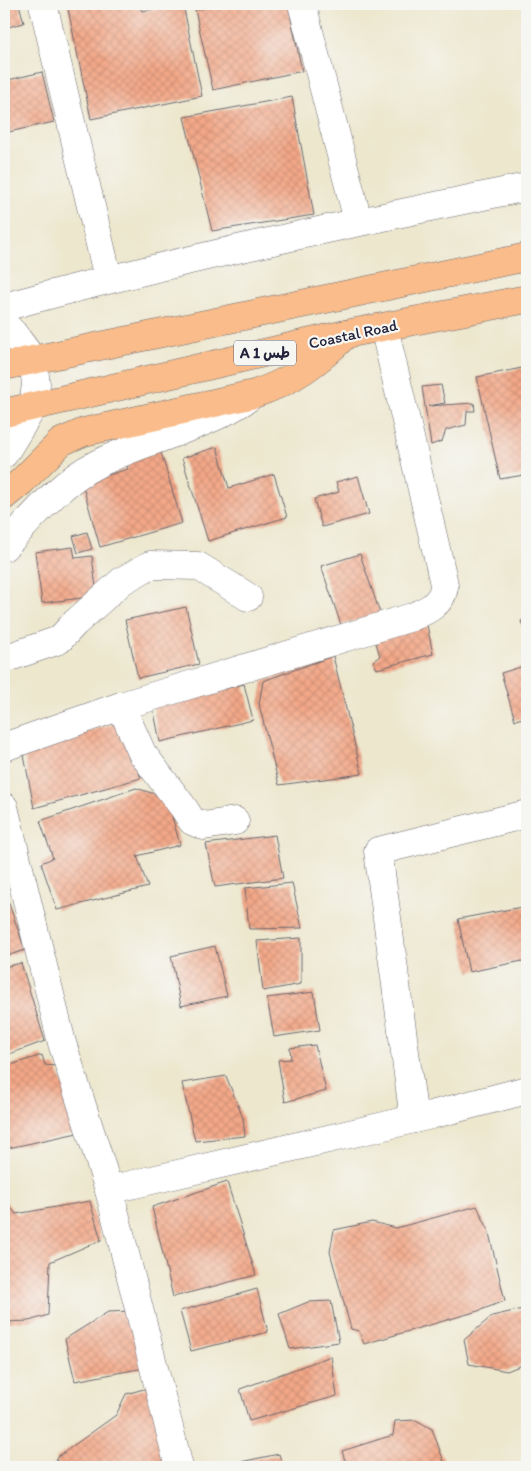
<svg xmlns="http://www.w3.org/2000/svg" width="531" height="1471" viewBox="0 0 531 1471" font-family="Itim,'Playpen Sans Arabic',sans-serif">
	<defs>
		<pattern id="building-cross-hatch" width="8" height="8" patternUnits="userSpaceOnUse" patternTransform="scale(1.25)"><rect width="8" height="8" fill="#f3a888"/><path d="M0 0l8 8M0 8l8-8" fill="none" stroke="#d09076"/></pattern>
	</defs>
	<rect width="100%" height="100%" fill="#f6f6f2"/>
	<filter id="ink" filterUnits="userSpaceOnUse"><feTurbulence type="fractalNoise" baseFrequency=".02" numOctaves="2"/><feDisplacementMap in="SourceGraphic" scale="10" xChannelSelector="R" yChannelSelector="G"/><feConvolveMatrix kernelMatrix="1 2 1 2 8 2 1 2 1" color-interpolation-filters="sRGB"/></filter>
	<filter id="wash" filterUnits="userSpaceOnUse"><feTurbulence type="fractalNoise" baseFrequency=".0096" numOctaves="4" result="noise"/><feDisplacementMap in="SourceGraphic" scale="20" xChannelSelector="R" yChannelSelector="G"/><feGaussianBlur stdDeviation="1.12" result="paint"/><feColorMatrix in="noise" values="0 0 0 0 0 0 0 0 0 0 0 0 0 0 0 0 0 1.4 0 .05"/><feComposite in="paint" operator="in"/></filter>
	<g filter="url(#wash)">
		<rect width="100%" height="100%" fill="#ede7ce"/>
		<g id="blocks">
			<!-- building -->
			<g fill="url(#building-cross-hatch)">
				<path d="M4,4h15l5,19 -20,5z"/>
				<path d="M67,4h73l2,7 41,-7 19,92 -111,23z"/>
				<path d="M224,4h64l14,67 -89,19 -18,-80z"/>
				<path d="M42,72l12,50 -50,11v-52z"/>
				<path d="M292,97l22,118 -102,16 -28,-114z"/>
				<path d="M527,367v101l-3,1v6l-24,4 -23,-102z"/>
				<path d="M441,385l4,18 -17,3 46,-3 1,8h-8l-1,14 -20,5 -4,11 -11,4 -9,-58z"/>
				<path d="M217,447l12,41 45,-14 13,43 -79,24 -26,-83z"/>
				<path d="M160,449l22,74 -82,24 -18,-64 46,-14 -3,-9z"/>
				<path d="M358,476l11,38 -47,13 -8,-28 25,-7 -3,-10z"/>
				<path d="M87,532l5,17 -14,4 -5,-17z"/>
				<path d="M73,547l2,11 17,-2 5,40 -55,7 -7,-51z"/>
				<path d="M360,554l20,59 -39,12 -20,-59z"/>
				<path d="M186,607l13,57 -61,14 -13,-58z"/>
				<path d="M527,619v19l-6,-17z"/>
				<path d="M427,625l6,29 -56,15 -4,-8 7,-5 -5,-16z"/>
				<path d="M333,656l29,118 -83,11 -20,-81 4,-23z"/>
				<path d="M527,665v52l-12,3 -14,-47z"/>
				<path d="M244,684l9,36 -93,22 -7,-35z"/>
				<path d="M119,722l22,56 -107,30 -11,-58z"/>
				<path d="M136,788l31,10 13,47 -43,11 11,31 -91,23 -16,-47 12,-5 -13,-37z"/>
				<path d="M275,835l8,43 -68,9 -9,-43z"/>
				<path d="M292,883l10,45 -53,1 -4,-41z"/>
				<path d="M4,889l21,61 -21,7z"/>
				<path d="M527,906v54l-58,12 -11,-53z"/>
				<path d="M301,938v46l-38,7 -6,-50z"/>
				<path d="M215,946l12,50 -46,10 -10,-50z"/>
				<path d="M21,963l24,78 -41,15v-89z"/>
				<path d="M314,992l6,38 -46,7 -7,-39z"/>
				<path d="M315,1045l11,46 -41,11 -7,-42 13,-1 -1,-11z"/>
				<path d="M42,1055l3,10 11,1 26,66 -78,17v-82z"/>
				<path d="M226,1076l17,42 2,18 -50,5 -13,-58z"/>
				<path d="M227,1182l29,93 -83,22 -21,-90z"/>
				<path d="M4,1199l12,15 74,-13 11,39 -51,22 -2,53 -19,6 -25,1z"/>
				<path d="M477,1206l11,23 17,72 -27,10 -114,33 -5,-13 -8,-2 -21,-77 4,-22 38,-8 24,6z"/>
				<path d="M257,1289l11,43 -77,19 -11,-40z"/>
				<path d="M331,1301l8,41 -49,7 -11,-35 29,-12z"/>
				<path d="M527,1308v55l-20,8 -38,-7 -5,-24 28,-24z"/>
				<path d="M131,1311l13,57 -69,13 -10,-42 43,-27z"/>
				<path d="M331,1356l6,40 -88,25 -9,-32z"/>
				<path d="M151,1387l19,80h-112l-2,-9 60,-43 10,-21z"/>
				<path d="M416,1420l16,9 14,38h-99l-5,-16 51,-16 2,-14z"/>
				<path d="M279,1454l4,13h-62v-1z"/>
			</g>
		</g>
	</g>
	<g filter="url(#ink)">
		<use href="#blocks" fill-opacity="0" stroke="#69676e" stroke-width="1"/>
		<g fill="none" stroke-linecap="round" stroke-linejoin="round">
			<!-- minor casing -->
			<g stroke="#69676e" stroke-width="29">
				<g id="minor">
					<path d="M43,4l65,274"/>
					<path d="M302,4l56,217"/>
					<path d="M4,307c173,-47 348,-84 523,-120"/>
					<path d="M4,324l9,9 20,27 3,24 -3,23 -29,47"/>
					<path d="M4,547c29,-30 55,-64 93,-83 49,-25 106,-35 151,-66"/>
					<path d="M4,659l55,-19 16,-17 47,-42 28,-16 48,1 50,31"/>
					<path d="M121,706l21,47 41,54 9,14 12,5 31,-5"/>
					<path d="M4,747l117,-41 291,-89c14,-6 30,-13 32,-30 0,-6 -3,-15 -4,-21l-56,-239"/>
					<path d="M4,807l58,236 47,147 70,277"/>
					<path d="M414,1119l-36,-268 149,-37"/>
					<path d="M109,1190l322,-75 96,-25"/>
				</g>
			</g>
			<!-- highway casing -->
			<g stroke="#69676e" stroke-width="29">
				<g id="highway">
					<path d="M4,366l523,-109"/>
					<path d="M4,413l342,-79 181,-35"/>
					<path d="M4,496l17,-14 40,-40 23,-10 170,-38c37,-12 65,-32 92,-60"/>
				</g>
			</g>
			<!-- minor -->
			<use href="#minor" stroke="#fff" stroke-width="28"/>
			<!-- highway -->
			<use href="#highway" stroke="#f9bc8a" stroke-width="28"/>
		</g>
	</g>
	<g text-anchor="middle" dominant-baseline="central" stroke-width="4.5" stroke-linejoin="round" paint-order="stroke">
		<!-- shield labels -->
		<rect fill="#f6f6f2" stroke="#626272" stroke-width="1" x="234" y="340.5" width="62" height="25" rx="4"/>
		<g font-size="15" font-weight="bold" fill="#22223b">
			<text x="265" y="353">A 1 طس</text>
		</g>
		<!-- street labels -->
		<g font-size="16" fill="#22223b" stroke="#f6f6f2">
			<text transform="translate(353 334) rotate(-12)">Coastal Road</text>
		</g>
	</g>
	<!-- margin -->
	<rect width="531" height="1471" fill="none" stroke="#f6f6f2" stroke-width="20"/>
</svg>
